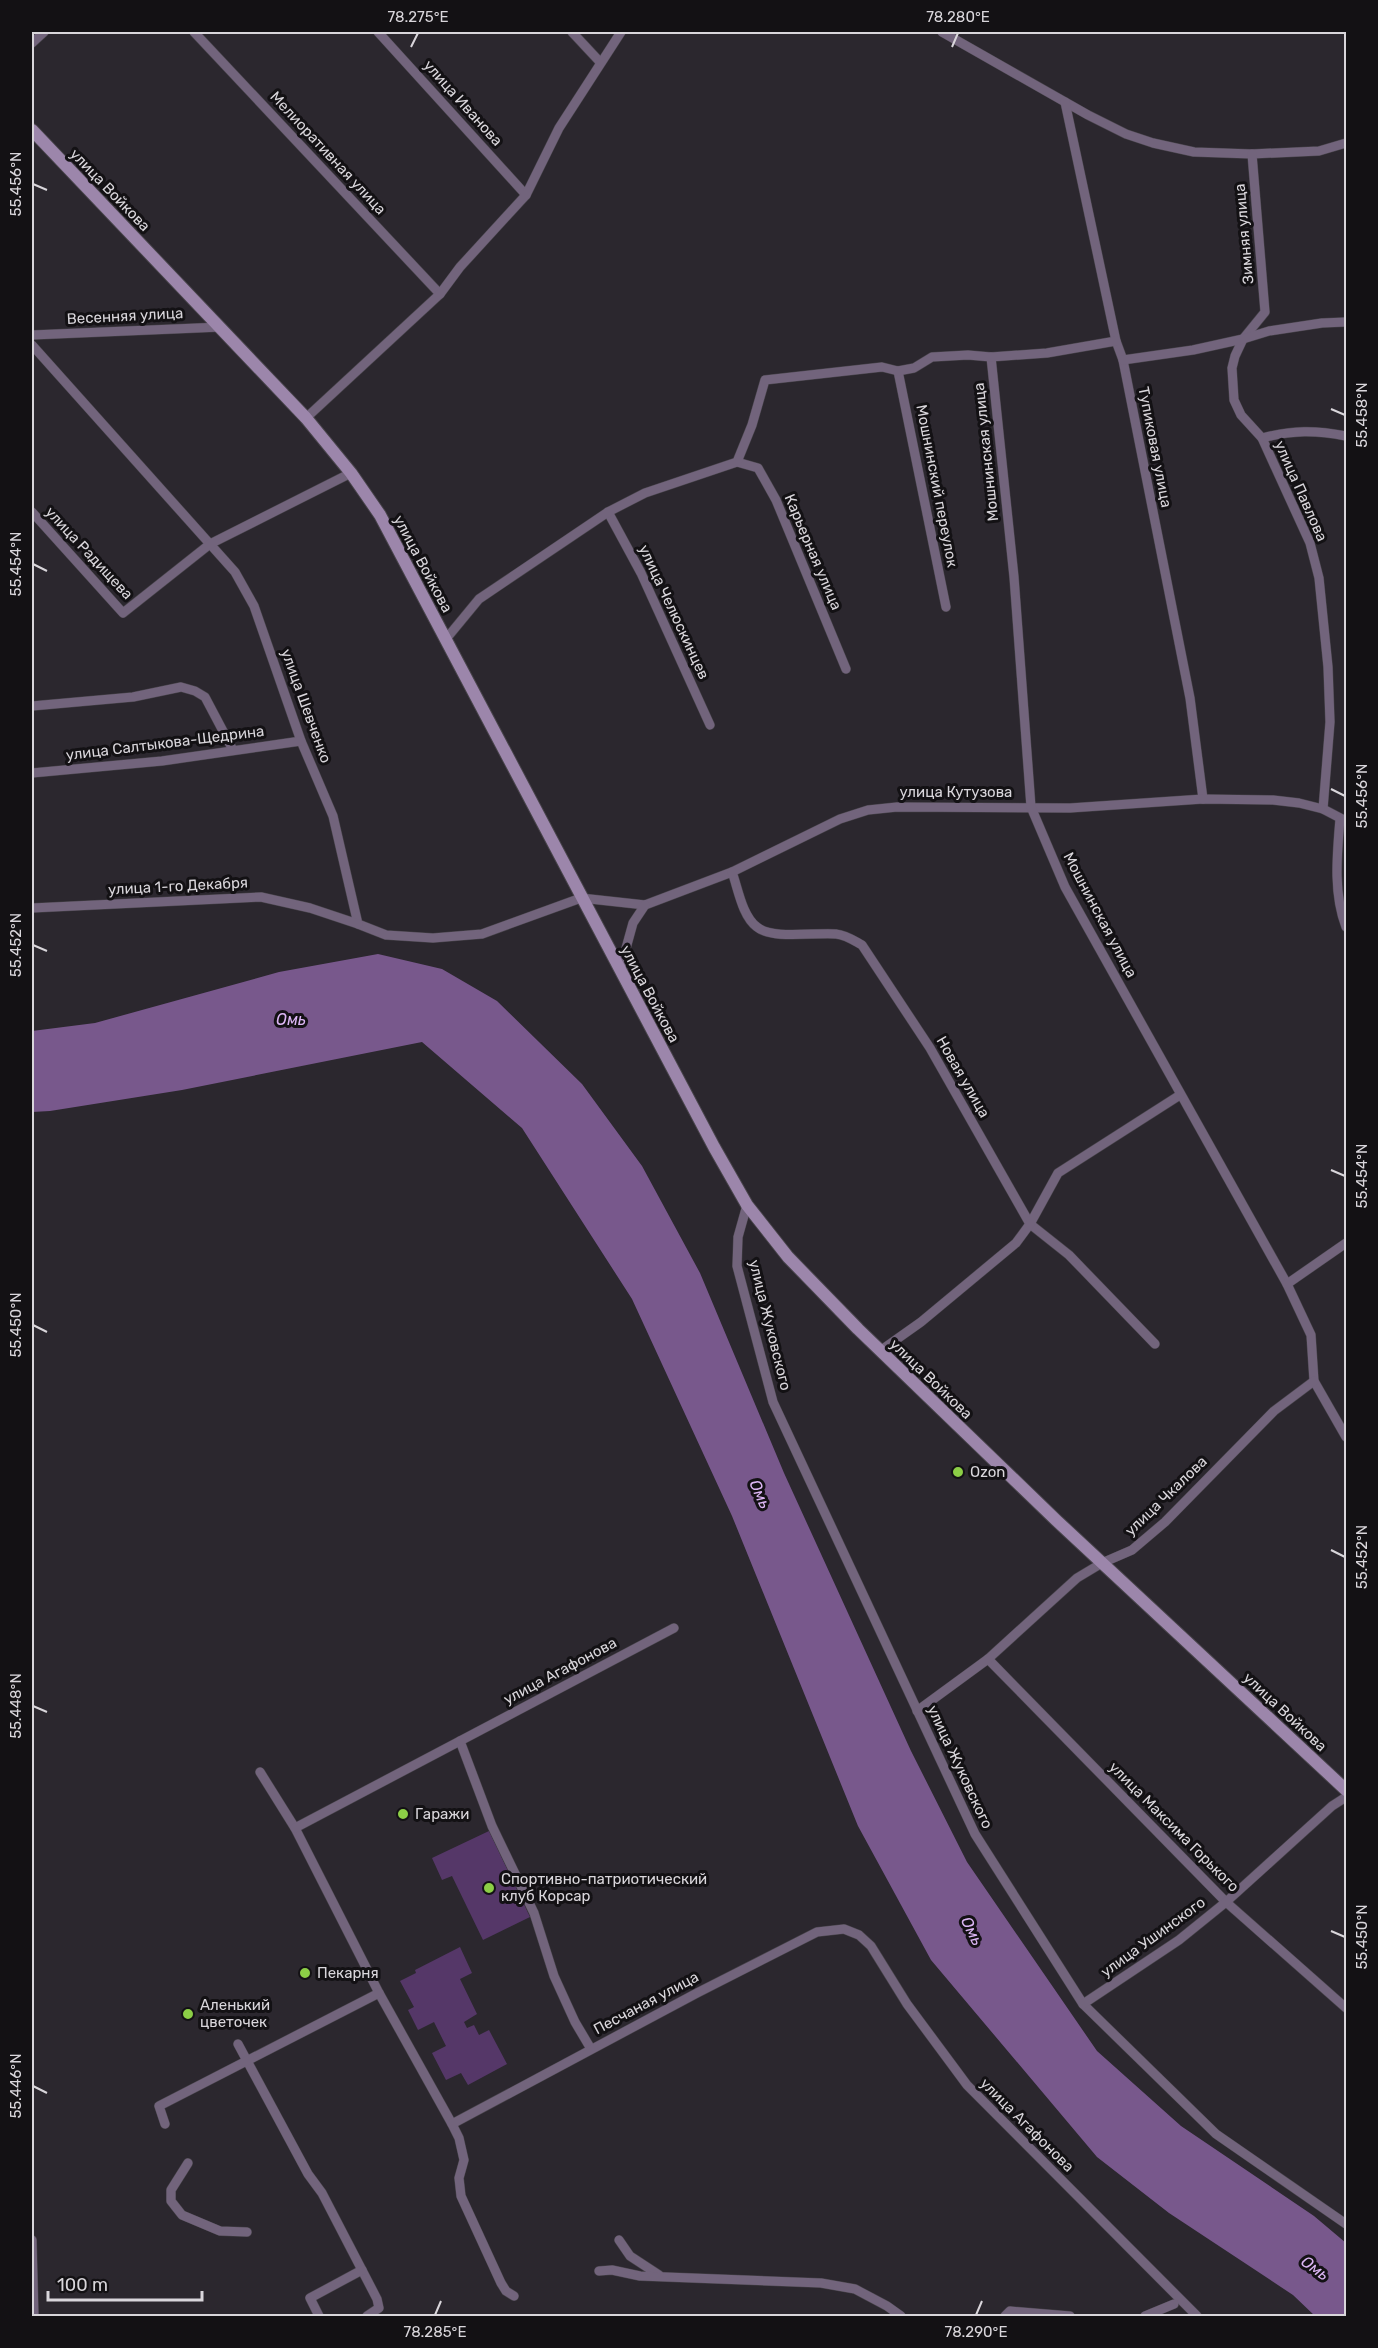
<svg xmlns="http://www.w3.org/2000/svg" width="1378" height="2348" viewBox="0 0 1378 2348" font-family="Rubik,sans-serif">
	<rect width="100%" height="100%" fill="#2b272e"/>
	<!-- green -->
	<g fill="#553768">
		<path d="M489,1831l41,86 -47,23 -31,-64 -10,4 -10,-22z"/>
		<path d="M460,1947l12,26 -12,6 17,35 -13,8 3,6 7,-3 5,10 10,-5 18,34 -39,21 -7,-12 -15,7 -14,-27 14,-7 -12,-24 -16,8 -10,-20 6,-3 -14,-26 16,-8 -1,-3z"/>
	</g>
	<!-- water -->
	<path fill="#78588c" d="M378,954l64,15 55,32 85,83 60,82 58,107 84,200 127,278 56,111 130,189 84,75 133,90 32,27v73h-31l-22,-21 -124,-82 -72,-56 -166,-197 -73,-134 -126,-310 -100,-217 -110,-171 -100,-86 -240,48 -132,21 -18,1v-81l63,-8 184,-51z"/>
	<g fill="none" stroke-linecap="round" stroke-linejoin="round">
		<!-- minor casing -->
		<g stroke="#47434a" stroke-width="10">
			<g id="minor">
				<path d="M194,32l246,262"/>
				<path d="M378,32l148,163"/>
				<path d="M572,32l28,30"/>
				<path d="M942,32l146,83 38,19 27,9 41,9 58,2 67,-3 27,-8"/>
				<path d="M32,43l12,-11"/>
				<path d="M1065,102l51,239 7,19 67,338 13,101"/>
				<path d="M1252,154l13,158 -22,27 -8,17 -3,12 2,32 7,15 21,23 48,105 9,35 9,89 2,55 -7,87"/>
				<path d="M32,335l189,-8"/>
				<path d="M32,345l203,227 19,34 47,135 32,75 25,108 28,11 47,3 49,-4 99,-36 64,7 87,-33 108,-53 28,-9 29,-3 173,1 133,-9 70,1 26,3 24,6 23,12"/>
				<path d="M991,357l23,220 17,230 34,80 222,397 24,51 3,46 32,56"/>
				<path d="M1123,360l70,-10 50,-11 26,-8 53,-8 24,-1"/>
				<path d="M898,371l48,236"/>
				<path d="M306,418l134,-124 20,-27 66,-72 33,-67 62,-96"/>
				<path d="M1262,438c31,-8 53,-8 84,-2"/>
				<path d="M737,462l21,6 18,32 70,169"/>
				<path d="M32,512l91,101 87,-69 141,-71"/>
				<path d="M608,512l33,61 69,152"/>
				<path d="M446,639l33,-40 129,-87 37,-19 92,-31 15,-37 13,-45 117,-13 16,4 16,-3 18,-11 36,-2 23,2 56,-4 69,-12"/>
				<path d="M32,706l101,-9 48,-10 14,4 10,6 28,53"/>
				<path d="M32,773l130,-12 139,-20"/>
				<path d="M1340,819c-3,36 -7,74 6,108"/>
				<path d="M732,872c6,16 10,44 25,55 15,13 59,5 79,7 10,1 17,6 26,11l68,103 100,176 39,31 86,89"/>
				<path d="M32,908l229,-11 49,11 48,16"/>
				<path d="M620,970l13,-47 12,-18"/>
				<path d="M747,1205l-9,32 -1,29 36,136 202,432 108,170 133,130 130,90"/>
				<path d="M1287,1284l59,-41"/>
				<path d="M880,1351l41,-29 95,-79 14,-19 28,-51 122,-78"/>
				<path d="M988,1659l238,243 120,106"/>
				<path d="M917,1711l71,-52 89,-81 25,-15 30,-13 33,-28 109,-111 40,-30"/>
				<path d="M460,1741l32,85 42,87 20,63 21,46 16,27"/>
				<path d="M260,1772l35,56 84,165 73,131 7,14 5,22 -5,18 2,18 40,87 5,8 8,5"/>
				<path d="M295,1828l379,-200"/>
				<path d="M1083,2004l96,-64 47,-38 106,-96 14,-9"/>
				<path d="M238,2044l70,130 14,19 55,106 2,9 -12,8"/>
				<path d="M165,2124l-6,-18 220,-113"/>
				<path d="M452,2124l245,-131 120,-61 27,-3 15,6 12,11 36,58 60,81 230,231"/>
				<path d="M188,2163l-17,27v11l11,14 38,16 27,1"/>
				<path d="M32,2240l2,76"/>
				<path d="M619,2240l11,16 29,19"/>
				<path d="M599,2271l13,-1 28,6 181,7 34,6 32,17 14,10"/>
				<path d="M319,2316l-9,-18 52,-28"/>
				<path d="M1005,2316l5,-5 60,5"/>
				<path d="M1145,2316l29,-12"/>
			</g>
		</g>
		<!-- secondary casing -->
		<g stroke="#47434a" stroke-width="14">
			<path id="secondary" d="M32,130l274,288 45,55 29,42 334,632 33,58 41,52 70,72 199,192 289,269"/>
		</g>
		<!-- minor -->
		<use href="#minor" stroke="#72647c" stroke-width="9"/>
		<!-- secondary -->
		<use href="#secondary" stroke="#9c86ab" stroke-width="12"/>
	</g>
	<!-- ticks -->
	<path fill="none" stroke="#d9d6db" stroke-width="2" d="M411,47l7,-14M952,47l6,-14M33,184l14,6M1331,409l14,6M33,564l14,7M1331,789l14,7M33,945l14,6M1331,1170l14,6M33,1325l14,7M1331,1550l14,7M33,1706l14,6M1331,1931l14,6M33,2086l14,7M435,2315l6,-14M976,2315l6,-14"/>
	<!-- markers -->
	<g fill="#8cce46" stroke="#131114" stroke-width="2">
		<circle cx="958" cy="1472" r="6"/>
		<circle cx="403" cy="1814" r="6"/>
		<circle cx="489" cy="1888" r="6"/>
		<circle cx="305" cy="1973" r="6"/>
		<circle cx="188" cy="2014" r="6"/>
	</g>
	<g text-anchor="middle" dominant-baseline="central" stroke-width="6" stroke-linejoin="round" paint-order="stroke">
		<!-- street labels -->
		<g font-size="15" fill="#d9d6db" stroke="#131114">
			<text transform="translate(463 103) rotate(48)">улица Иванова</text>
			<text transform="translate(328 153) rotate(47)">Мелиоративная улица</text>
			<text transform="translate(110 190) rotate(46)">улица Войкова</text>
			<text transform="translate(1244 234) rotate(-95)">Зимняя улица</text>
			<text transform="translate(125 316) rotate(-3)">Весенняя улица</text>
			<text transform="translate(1155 447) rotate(79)">Тупиковая улица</text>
			<text transform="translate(986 452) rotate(-96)">Мошнинская улица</text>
			<text transform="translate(937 486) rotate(79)">Мошнинский переулок</text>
			<text transform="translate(1301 491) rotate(66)">улица Павлова</text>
			<text transform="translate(813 552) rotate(67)">Карьерная улица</text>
			<text transform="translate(89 553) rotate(47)">улица Радищева</text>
			<text transform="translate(423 564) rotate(62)">улица Войкова</text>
			<text transform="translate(674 612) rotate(65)">улица Челюскинцев</text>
			<text transform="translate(306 706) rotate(70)">улица Шевченко</text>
			<text transform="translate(165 743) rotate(-7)">улица Салтыкова-Щедрина</text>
			<text x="956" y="792">улица Кутузова</text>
			<text transform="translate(178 886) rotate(-3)">улица 1-го Декабря</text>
			<text transform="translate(1100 915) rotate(62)">Мошнинская улица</text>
			<text transform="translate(650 994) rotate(62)">улица Войкова</text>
			<text transform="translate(963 1077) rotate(60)">Новая улица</text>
			<text transform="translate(770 1325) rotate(76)">улица Жуковского</text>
			<text transform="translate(931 1379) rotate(44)">улица Войкова</text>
			<text transform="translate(1166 1496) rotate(-44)">улица Чкалова</text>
			<text transform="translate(560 1671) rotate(-28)">улица Агафонова</text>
			<text transform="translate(1285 1712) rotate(43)">улица Войкова</text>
			<text transform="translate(960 1767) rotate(65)">улица Жуковского</text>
			<text transform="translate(1174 1827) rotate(45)">улица Максима Горького</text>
			<text transform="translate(1153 1937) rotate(-36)">улица Ушинского</text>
			<text transform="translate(646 2003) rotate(-28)">Песчаная улица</text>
			<text transform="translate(1027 2125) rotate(45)">улица Агафонова</text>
		</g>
		<!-- poi labels -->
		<g font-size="15" fill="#d9d6db" stroke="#131114" text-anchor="start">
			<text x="970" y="1472">Ozon</text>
			<text x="415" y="1814">Гаражи</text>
			<text x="501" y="1879">Спортивно-патриотический<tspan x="501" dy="17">клуб Корсар</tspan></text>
			<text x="317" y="1973">Пекарня</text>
			<text x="200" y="2005">Аленький<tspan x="200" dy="17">цветочек</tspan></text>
		</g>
		<!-- water labels -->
		<g font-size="16" font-style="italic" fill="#dcb6f5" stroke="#131114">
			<text x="291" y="1019">Омь</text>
			<text transform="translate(760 1494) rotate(66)">Омь</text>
			<text transform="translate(972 1931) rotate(64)">Омь</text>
			<text transform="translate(1315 2268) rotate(36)">Омь</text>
		</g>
	</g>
	<!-- border -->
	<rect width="1378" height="2348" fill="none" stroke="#131114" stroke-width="66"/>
	<!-- scale -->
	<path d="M48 2291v9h154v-9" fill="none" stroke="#d9d6db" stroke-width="3"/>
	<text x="57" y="2291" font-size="18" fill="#d9d6db" stroke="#131114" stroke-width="4.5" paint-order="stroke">100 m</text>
	<rect x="33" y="33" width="1312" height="2282" fill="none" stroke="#d9d6db" stroke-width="2"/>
	<g font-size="15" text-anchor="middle" fill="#d9d6db">
		<text x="418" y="22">78.275°E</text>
		<text x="958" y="22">78.280°E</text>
		<text transform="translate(16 184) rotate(-90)" y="5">55.456°N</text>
		<text transform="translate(1362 415) rotate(-90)" y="5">55.458°N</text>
		<text transform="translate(16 564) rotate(-90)" y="5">55.454°N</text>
		<text transform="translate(1362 796) rotate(-90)" y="5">55.456°N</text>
		<text transform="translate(16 945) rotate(-90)" y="5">55.452°N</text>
		<text transform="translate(1362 1176) rotate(-90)" y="5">55.454°N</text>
		<text transform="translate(16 1325) rotate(-90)" y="5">55.450°N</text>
		<text transform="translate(1362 1557) rotate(-90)" y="5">55.452°N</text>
		<text transform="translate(16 1706) rotate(-90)" y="5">55.448°N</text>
		<text transform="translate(1362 1937) rotate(-90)" y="5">55.450°N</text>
		<text transform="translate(16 2086) rotate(-90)" y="5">55.446°N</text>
		<text x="435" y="2337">78.285°E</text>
		<text x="976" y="2337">78.290°E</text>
	</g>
</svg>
